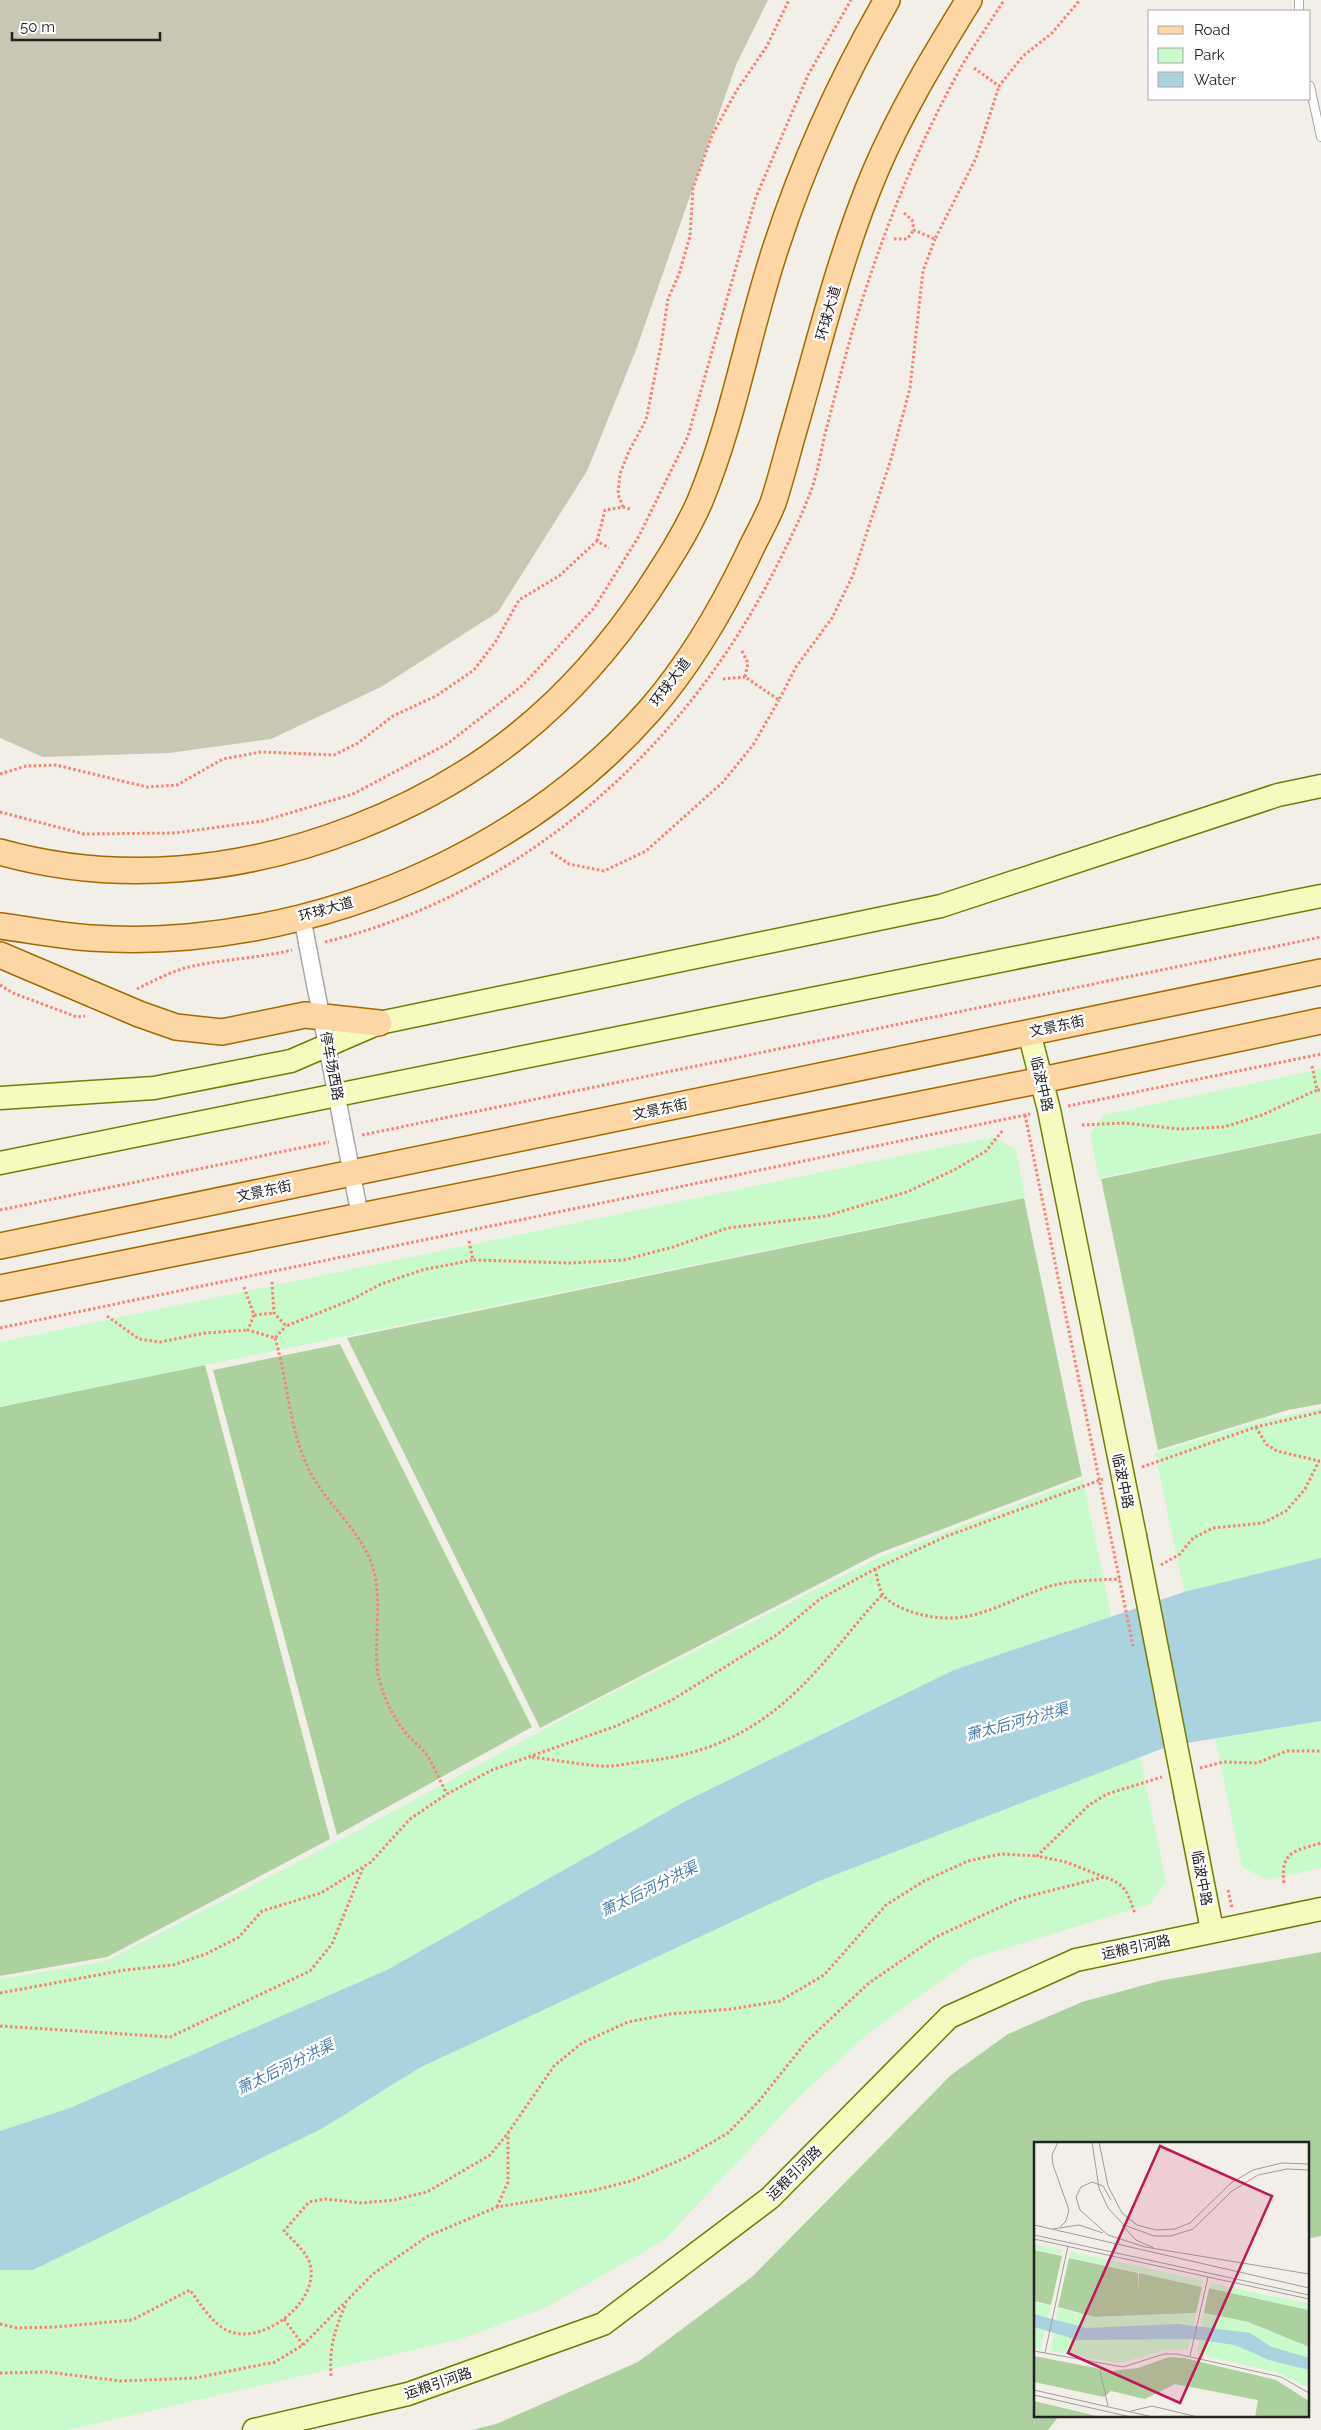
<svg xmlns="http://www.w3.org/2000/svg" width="1321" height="2430" viewBox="0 0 1321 2430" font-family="Raleway,'Noto Sans SC',sans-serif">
	<rect width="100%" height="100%" fill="#f2efe9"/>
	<!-- construction -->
	<path fill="#c7c7b4" d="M0,0h768l-32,65 -100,285 -49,121 -89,141 -117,75 -110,52 -102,14 -126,4 -43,-19z"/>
	<!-- forest -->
	<g fill="#add19e">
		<path d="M1321,1133v271l-33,6 -130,40 -57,-271z"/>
		<path d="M1024,1198l58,278 -205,78 -337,174 -193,-390z"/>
		<path d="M340,1344l192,383 -195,108 -124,-465z"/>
		<path d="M205,1365l125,474 -223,118 -107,19v-569z"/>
		<path d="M1321,1952v284l-14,3v-95h-272v272h24l-11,14h-576l24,-6 142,-62 115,-86 198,-201 57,-41 74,-32 77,-21z"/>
	</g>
	<!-- park -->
	<g fill="#c8facc">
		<path d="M1321,1069v63l-222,46 -9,-44 13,-19z"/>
		<path d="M992,1137l24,12 9,48 -1025,210v-65z"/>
		<path d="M1321,1408v460l-53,12 -26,-13 -87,-414 109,-33z"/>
		<path d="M1083,1479l83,403 -16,22 -179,55 -101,73 -74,68 -133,141 -116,66 -86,32 -393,91h-68v-451l106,-18 236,-122 258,-140 278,-141z"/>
	</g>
	<!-- water -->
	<path fill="#aad3df" d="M1321,1558v163l-152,25 -350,135 -400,187 -96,60 -290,142h-33v-139l70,-23 317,-138 299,-169 268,-131 230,-78z"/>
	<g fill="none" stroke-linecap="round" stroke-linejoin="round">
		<!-- lane casing -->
		<g stroke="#a9a9a9" stroke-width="10">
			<g id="lane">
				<path d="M1299,0v11"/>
				<path d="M1310,86l11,51"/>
			</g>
		</g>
		<!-- street casing -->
		<g stroke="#a9a9a9" stroke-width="19">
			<path id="street" d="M302,917l58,299"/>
		</g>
		<!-- secondary casing -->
		<g stroke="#707d05" stroke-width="25">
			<g id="secondary">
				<path d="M1029,1032l20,78 86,426"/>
				<path d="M0,1098l154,-10 137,-27 88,-38 562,-117 337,-111 43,-9"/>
				<path d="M0,1163l1321,-267"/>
				<path d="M1186,1797l26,133"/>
				<path d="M254,2430l154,-36 195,-70 167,-126 179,-181 127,-57 245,-51"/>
			</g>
		</g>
		<!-- primary casing -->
		<g stroke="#a06b00" stroke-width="28">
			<g id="primary">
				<path d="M0,852c117,33 243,20 355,-24 126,-49 218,-125 293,-237 19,-29 38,-58 52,-90 34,-82 48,-170 76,-254 28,-86 66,-169 111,-247"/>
				<path d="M0,926c30,4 60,10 90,12 32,2 65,2 98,-1 173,-16 346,-95 462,-227 40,-46 71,-99 97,-153 8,-18 19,-36 26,-54 8,-24 14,-49 21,-73 25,-86 46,-175 81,-258 26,-61 60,-117 94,-172"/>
				<path d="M0,955l139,59 37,13 46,5 83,-17 74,8"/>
				<path d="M0,1246l1321,-274"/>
				<path d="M0,1288l1042,-208 279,-59"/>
			</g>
		</g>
		<!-- path -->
		<g stroke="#fa8072" stroke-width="3" stroke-dasharray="2.5 2.5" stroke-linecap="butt">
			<path d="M974,68l25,18 24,-30 29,-23 28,-33"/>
			<path d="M904,213l8,7 2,10 21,9 41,-81 23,-72"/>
			<path d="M894,239h13l7,-9"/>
			<path d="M623,507l-5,-13 2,-20 9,-23 17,-31 15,-75 7,-46 11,-25 11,-38 3,-48 20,-55 24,-43 30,-44 22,-46"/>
			<path d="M597,541l8,-31 18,-3 7,2"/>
			<path d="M742,651l6,12 -3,14 34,23 17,-33 36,-49 21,-43 38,-116 19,-71 13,-117 12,-32"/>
			<path d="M723,679l22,-2"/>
			<path d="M0,774l26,-8 30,-1 91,22 30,-2 46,-26 38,-7 73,3 24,-12 35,-27 43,-20 38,-26 22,-29 23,-41 40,-24 38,-35 12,7"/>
			<path d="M0,812l84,22 91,-1 88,-12 90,-27 94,-50 76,-59 71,-77 45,-72 49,-100 68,-239 52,-122 43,-75"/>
			<path d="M551,852l18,12 35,7 42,-20 77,-69 30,-37 26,-45"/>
			<path d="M325,942c195,-48 355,-189 446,-365 15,-29 30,-59 41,-89 6,-18 9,-36 13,-54 11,-41 21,-84 34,-124 27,-86 61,-170 105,-248 13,-21 27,-41 40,-62"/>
			<path d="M0,985l13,8 64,24 8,-1"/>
			<path d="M137,989c18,-9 37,-19 56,-23 33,-7 66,-8 99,-16"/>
			<path d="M1312,1066l5,24h4"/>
			<path d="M1068,1106l253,-52"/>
			<path d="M1025,1115l108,531"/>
			<path d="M1082,1125l43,-2 54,6 45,-2 38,-12 55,-25"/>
			<path d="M362,1135l959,-198"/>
			<path d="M0,1210l329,-68"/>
			<path d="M469,1241l4,19 97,3 54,-3 49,-13 55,-19 98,-12 81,-24 49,-23 30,-18 17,-21"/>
			<path d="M272,1282l2,31 12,13 65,-26 30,-16 41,-14 51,-10"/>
			<path d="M244,1287l10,28 20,-2"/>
			<path d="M254,1315l-6,15 27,8 11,-12"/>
			<path d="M107,1316l32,23 21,3 45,-9 43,-3"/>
			<path d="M0,1328l1030,-214"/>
			<path d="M275,1338c13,44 14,91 34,132 17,34 53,61 64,98 10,34 0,72 5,106 4,20 14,42 27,58 6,8 15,14 21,22 8,12 14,27 21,40"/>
			<path d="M1256,1427l10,17 11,7 42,10"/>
			<path d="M1142,1467l114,-40 65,-15"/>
			<path d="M1161,1565l19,-11 13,-16 20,-10 50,-5 23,-12 19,-22 14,-28h2"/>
			<path d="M875,1569c2,7 4,20 8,26 6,8 20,14 29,17 56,18 85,-8 135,-25 23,-7 49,-7 73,-8"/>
			<path d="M532,1757c23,3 45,7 68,9 12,1 26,-2 38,-4 77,-7 129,-36 180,-93 22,-24 42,-51 65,-75"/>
			<path d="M1200,1768l23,-6 34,1 30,-12h34"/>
			<path d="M1104,1877l-38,-15 -29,-6 52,-51 18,-11 55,-17"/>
			<path d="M1284,1883c-4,-32 11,-32 37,-40"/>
			<path d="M1228,1890l4,18"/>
			<path d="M0,1993l125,-23 48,-5 33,-11 33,-17 23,-26 59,-18 50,-31 39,-43 37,-25 45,-24 124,-44 56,-26 106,-66 42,-35 55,-30 72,-33 156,-57"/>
			<path d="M0,2026l170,11 140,-66 22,-27 31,-76"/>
			<path d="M497,2207l11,-25v-48"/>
			<path d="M284,2319l19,26"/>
			<path d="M0,2324l17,4 38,-1 77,-7 58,-30c10,13 19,29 33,38 34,23 98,-25 87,-64 -3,-12 -18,-24 -26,-33l25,-29 16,-3 37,4 32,-3 33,-8 63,-37 18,-22 46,-67 28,-23 46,-21 42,-8 62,-5 48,-8 44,-26 62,-70 38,-24 44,-20 33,-7 36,2"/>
			<path d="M0,2373l47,-1 74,9 74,-3 80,-16 28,-17 70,-71 55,-38 69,-29 94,-16 40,-10 54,-23 43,-25 31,-32 48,-60 62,-58 67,-46 82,-38 86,-22c22,7 24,16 31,37"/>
			<path d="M331,2376c-2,-30 4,-46 15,-73"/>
		</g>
		<!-- lane -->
		<use href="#lane" stroke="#fff" stroke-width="8"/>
		<!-- street -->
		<use href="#street" stroke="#fff" stroke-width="16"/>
		<!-- secondary -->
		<use href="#secondary" stroke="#f7fabf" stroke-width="22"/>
		<!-- primary -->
		<use href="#primary" stroke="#fcd6a4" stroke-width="25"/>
		<!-- secondary-bridge casing -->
		<g stroke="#707d05" stroke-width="25" stroke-linecap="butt">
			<path id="secondary-bridge" d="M1135,1536l51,261"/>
		</g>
		<!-- secondary-bridge -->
		<use href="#secondary-bridge" stroke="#f7fabf" stroke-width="22"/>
	</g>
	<g text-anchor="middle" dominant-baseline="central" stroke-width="5" stroke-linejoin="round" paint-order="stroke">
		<!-- street labels -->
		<g font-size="14" fill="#222" stroke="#fff">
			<text transform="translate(828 313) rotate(-74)">环球大道</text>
			<text transform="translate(670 682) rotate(-53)">环球大道</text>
			<text transform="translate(326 909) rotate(-16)">环球大道</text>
			<text transform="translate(1057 1026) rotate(-12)">文景东街</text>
			<text transform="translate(332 1066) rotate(79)">停车场西路</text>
			<text transform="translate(1042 1084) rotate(77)">临波中路</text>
			<text transform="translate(660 1109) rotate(-12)">文景东街</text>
			<text transform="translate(264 1191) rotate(-12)">文景东街</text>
			<text transform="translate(1123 1481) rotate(78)">临波中路</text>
			<text transform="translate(1202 1878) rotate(79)">临波中路</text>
			<text transform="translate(1136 1947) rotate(-12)">运粮引河路</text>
			<text transform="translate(794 2173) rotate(-45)">运粮引河路</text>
			<text transform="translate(438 2383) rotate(-19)">运粮引河路</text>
		</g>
		<!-- water labels -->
		<g font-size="15" font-style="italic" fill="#4a7aab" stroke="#fff">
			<text transform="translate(1017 1722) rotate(-15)">萧太后河分洪渠</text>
			<text transform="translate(649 1889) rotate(-26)">萧太后河分洪渠</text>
			<text transform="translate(285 2067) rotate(-26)">萧太后河分洪渠</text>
		</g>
	</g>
	<!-- overview -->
	<g transform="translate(1034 2142)">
		<rect width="275" height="275" fill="#f2efe9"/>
		<path d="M0,108l28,6 -11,49 -17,-4zM35,116l69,15 1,20v-20l63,14 -6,26 -101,4 -37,-10zM175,146l100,22v37l-61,-25 -44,-9zM0,214l77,15 27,-3 31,-11 15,1 92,22 33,21v16h-54l3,-17 -83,-16 -30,15 -34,-8 -7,6 -70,-15zM0,259l63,15v1h-63z" fill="#add19e"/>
		<path d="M0,102l28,6v5l-28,-6zM38,110l129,28 1,7 -133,-30zM178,141l97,21v6l-100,-22zM0,160l17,4 -11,43 -6,-2zM24,166l37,9 101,-4 -8,37 -20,-1 -49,14 -68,-12zM169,171l46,10 60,24v41l-32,-16 -80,-18z" fill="#c8facc"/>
		<path d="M0,172l52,14 92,-4 72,9 22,14 37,11v12l-40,-10 -34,-15 -42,-6 -116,1 -43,-13z" fill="#aad3df"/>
		<path fill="none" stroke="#9f9d99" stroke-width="1" d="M24,0l-6,13 1,10 16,45 -3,11 -6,6M58,0l7,46 9,20 16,17 30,11h17l22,-7 39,-38 26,-16 29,-6 22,1M65,0l9,44 14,27 15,12 19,5 19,-1 15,-6 41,-40 22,-13 29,-7 27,1M0,83l275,63M88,83l14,15 18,8M19,87l26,-4 24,8M0,93l275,60M74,93l37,12 164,27M74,93l-28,-25 -4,-13 5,-10 11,-5 11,4 8,14M0,97l275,60M0,209l89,16 41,-13h13l104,23 28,16M11,211l23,-107M156,214l18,-79M66,229l8,35M0,248l119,27M0,253l97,22M97,269l21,-5 46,11"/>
		<path fill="#c2185b" fill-opacity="0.15" stroke="#c2185b" stroke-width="2.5" d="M126,4l112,50 -92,207 -112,-50z"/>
		<rect width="275" height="275" fill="none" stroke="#222" stroke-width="2.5"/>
	</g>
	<!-- legend -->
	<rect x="1148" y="10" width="162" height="90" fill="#ffffff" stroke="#a7a7a7"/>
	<rect x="1158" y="26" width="25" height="8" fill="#fcd6a4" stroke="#a7a7a7"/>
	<text x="1194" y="35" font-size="15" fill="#222222">Road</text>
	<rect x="1158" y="48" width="25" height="15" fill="#c8facc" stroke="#a7a7a7"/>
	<text x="1194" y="60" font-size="15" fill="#222222">Park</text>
	<rect x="1158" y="72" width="25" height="15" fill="#aad3df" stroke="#a7a7a7"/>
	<text x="1194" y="85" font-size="15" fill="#222222">Water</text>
	<!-- scale -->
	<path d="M12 32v8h148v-8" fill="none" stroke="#222222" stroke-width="2.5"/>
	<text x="20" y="32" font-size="15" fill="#222222" stroke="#ffffff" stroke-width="4" paint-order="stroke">50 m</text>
</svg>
